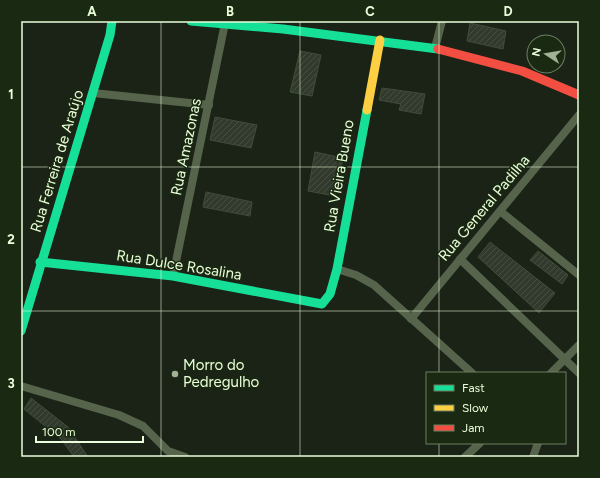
<svg xmlns="http://www.w3.org/2000/svg" width="600" height="478" viewBox="0 0 600 478" font-family="Figtree,sans-serif">
	<defs>
		<pattern id="building-hatch" width="6" height="6" patternUnits="userSpaceOnUse"><rect width="6" height="6" fill="#313a2c"/><path d="M-1 1l2-2M0 6l6-6M5 7l2-2" fill="none" stroke="#454e40"/></pattern>
	</defs>
	<rect width="100%" height="100%" fill="#1b2317"/>
	<!-- building -->
	<g fill="url(#building-hatch)" stroke="#404d39">
		<path d="M470,23l36,8 -3,18 -36,-8z"/>
		<path d="M300,51l21,4 -9,41 -22,-4z"/>
		<path d="M382,88l43,6 -4,20 -22,-4 2,-6 -22,-4z"/>
		<path d="M215,117l42,8 -6,23 -41,-8z"/>
		<path d="M315,152l28,6 -8,38 -27,-5z"/>
		<path d="M206,192l46,10 -2,14 -47,-9z"/>
		<path d="M490,242l65,51 -16,20 -61,-56z"/>
		<path d="M538,251l30,24 -6,9 -32,-24z"/>
		<path d="M31,398l37,29 20,30h-14l-13,-18 -37,-30z"/>
	</g>
	<g fill="none" stroke-linecap="round" stroke-linejoin="round">
		<!-- street -->
		<g stroke="#57644c" stroke-width="8">
			<path d="M435,48l7,-27"/>
			<path d="M93,93l116,12"/>
			<path d="M500,211l79,64"/>
			<path d="M460,259l119,114"/>
			<path d="M337,269l19,6 18,10 98,88"/>
			<path d="M173,276l52,-253"/>
			<path d="M411,319l168,-204"/>
			<path d="M551,373l28,-28"/>
			<path d="M21,386l98,29 24,11 25,25 17,6"/>
			<path d="M465,457l15,-14"/>
			<path d="M533,457l5,-14"/>
		</g>
		<!-- fast -->
		<g stroke="#16e098" stroke-width="9">
			<path d="M191,21l92,8 155,20"/>
			<path d="M40,262l133,14 149,28 8,-10 7,-25 30,-159"/>
			<path d="M21,331l89,-296 2,-14"/>
		</g>
		<!-- slow -->
		<path stroke="#ffcf43" stroke-width="9" d="M367,110l13,-70"/>
		<!-- jam -->
		<path stroke="#f24e42" stroke-width="9" d="M438,49l84,22 57,24"/>
	</g>
	<!-- grid -->
	<path fill="none" stroke="#e9feda" stroke-width="1" stroke-opacity="0.55" d="M161,21v436M300,21v436M439,21v352M21,167h558M21,311h558M439,443v14"/>
	<!-- markers -->
	<circle fill="#a1b196" stroke="#1a2911" stroke-width="1.5" cx="175" cy="374" r="4"/>
	<g text-anchor="middle" dominant-baseline="central" stroke-width="3" stroke-linejoin="round" paint-order="stroke">
		<!-- street labels -->
		<g font-size="15" fill="#e9feda" stroke="#1a2911">
			<text transform="translate(186 147) rotate(-78)">Rua Amazonas</text>
			<text transform="translate(57 161) rotate(-73)">Rua Ferreira de Araújo</text>
			<text transform="translate(339 176) rotate(-80)">Rua Vieira Bueno</text>
			<text transform="translate(484 208) rotate(-50)">Rua General Padilha</text>
			<text transform="translate(179 265) rotate(9)">Rua Dulce Rosalina</text>
		</g>
		<!-- poi labels -->
		<g font-size="15" fill="#e9feda" stroke="#1a2911" text-anchor="start">
			<text x="183" y="365">Morro do<tspan x="183" dy="17">Pedregulho</tspan></text>
		</g>
	</g>
	<!-- border -->
	<rect width="600" height="478" fill="none" stroke="#1a2911" stroke-width="44"/>
	<!-- legend -->
	<rect x="426" y="372" width="140" height="72" fill="#1a2911" stroke="#6d7e61"/>
	<rect x="434" y="385" width="20" height="6" fill="#16e098" stroke="#6d7e61"/>
	<text x="462" y="392" font-size="12" fill="#e9feda">Fast</text>
	<rect x="434" y="405" width="20" height="6" fill="#ffcf43" stroke="#6d7e61"/>
	<text x="462" y="412" font-size="12" fill="#e9feda">Slow</text>
	<rect x="434" y="425" width="20" height="6" fill="#f24e42" stroke="#6d7e61"/>
	<text x="462" y="432" font-size="12" fill="#e9feda">Jam</text>
	<!-- north arrow -->
	<g transform="translate(546 54) rotate(282)"><circle r="19" fill="#1a2911" stroke="#6d7e61"/>
	<path d="M0-3L7 15L0 10L-7 15Z" fill="#a1b196"/>
	<text y="-6" font-size="11" font-weight="bold" text-anchor="middle" fill="#e9feda">N</text>
	</g>
	<!-- scale -->
	<path d="M36 436v6h107v-6" fill="none" stroke="#e9feda" stroke-width="2"/>
	<text x="42" y="436" font-size="12" fill="#e9feda" stroke="#1a2911" stroke-width="3" paint-order="stroke">100 m</text>
	<rect x="22" y="22" width="556" height="434" fill="none" stroke="#e9feda" stroke-width="1.5"/>
	<g font-size="13" text-anchor="middle" font-weight="bold" fill="#e9feda">
		<text x="92" y="16">A</text>
		<text x="230" y="16">B</text>
		<text x="370" y="16">C</text>
		<text x="508" y="16">D</text>
		<text x="11" y="99">1</text>
		<text x="11" y="244">2</text>
		<text x="11" y="388">3</text>
	</g>
</svg>
